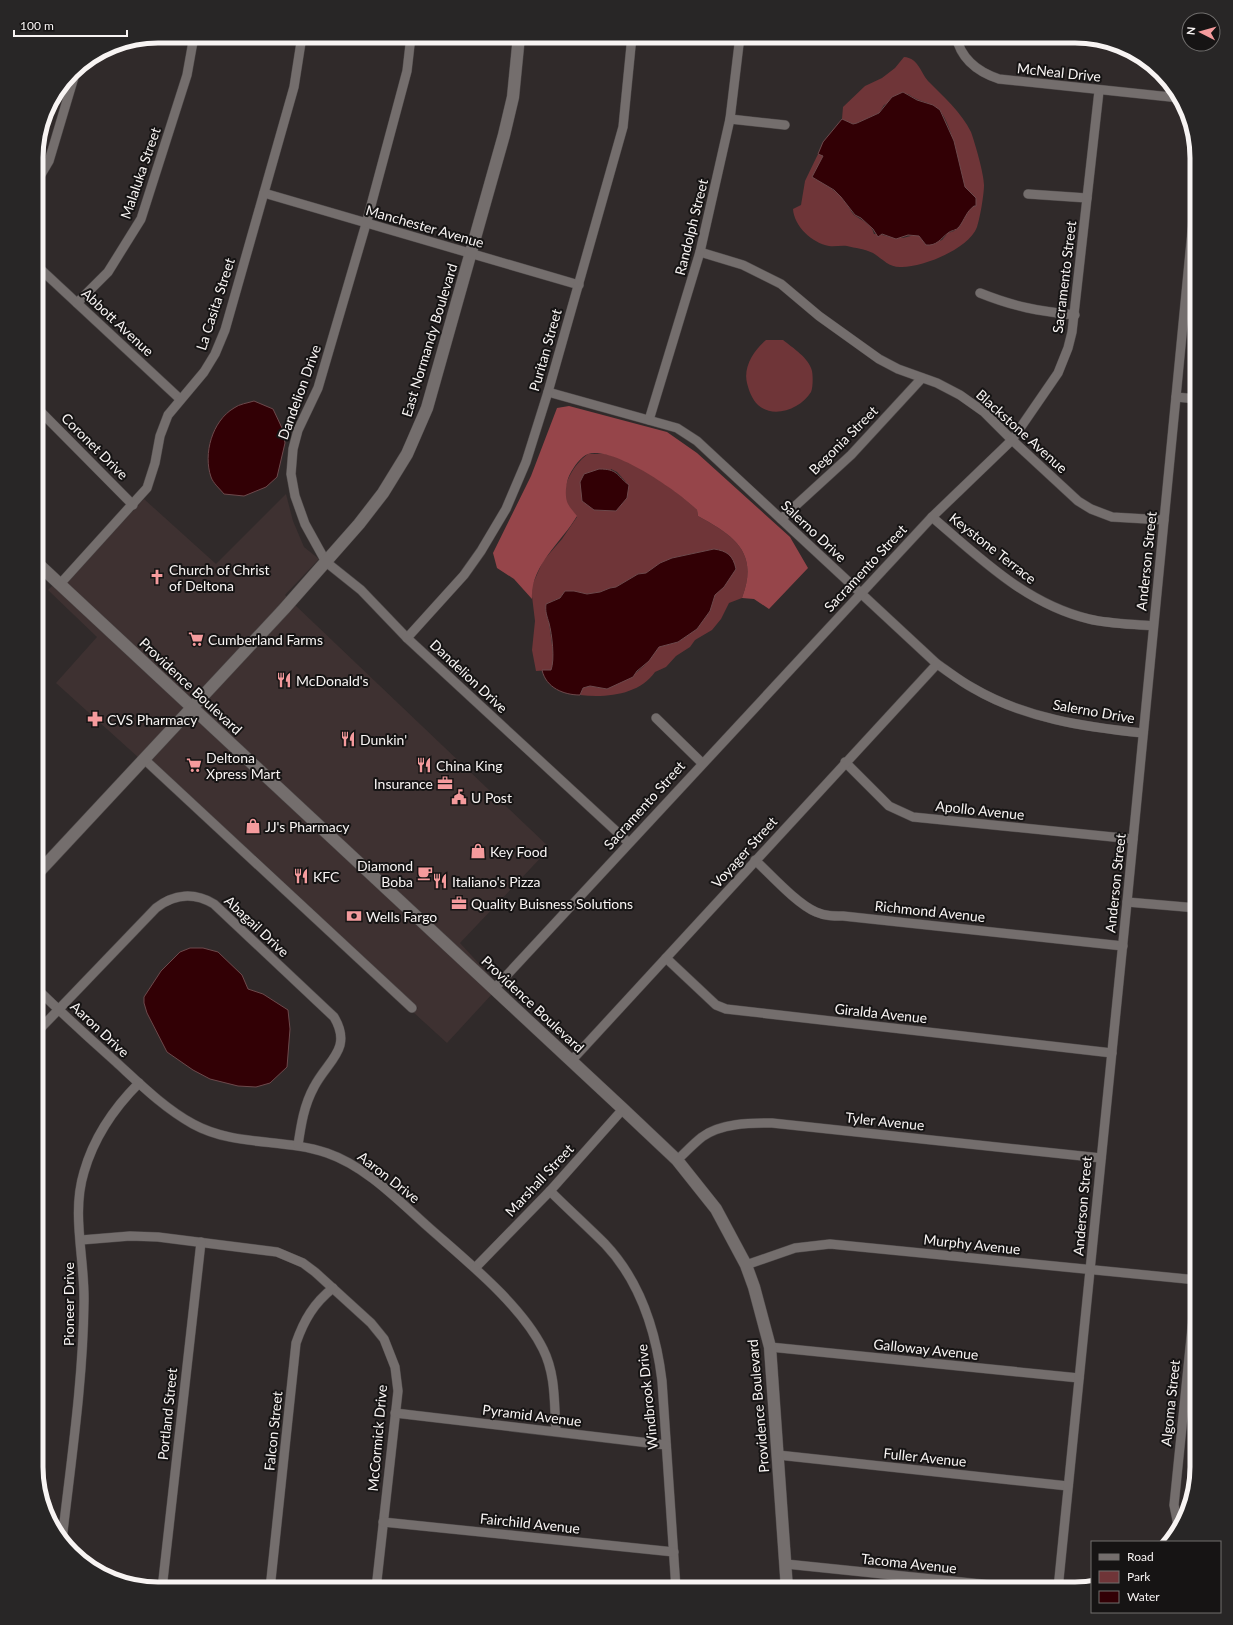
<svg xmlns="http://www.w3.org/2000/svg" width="1233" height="1625" viewBox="0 0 1233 1625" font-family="Lato,sans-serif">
	<rect width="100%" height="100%" fill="#302a2a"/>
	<!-- built -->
	<g fill="#3e3131">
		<path d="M286,494l7,27 11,26 15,12 -34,36 3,3 -97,103 -126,-117 79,-85 72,65z"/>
		<path d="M54,584l131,123 -46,51 -83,-75 41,-46 -49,-47z"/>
		<path d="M294,604l256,244 -90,95 35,38 -298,-274z"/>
		<path d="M192,713l301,280 -46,50 -34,-31 5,-4 -268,-249z"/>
	</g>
	<!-- green -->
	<g fill="#6f3538" fill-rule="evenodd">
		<path d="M904,57c14,1 16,14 24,24 15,15 34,32 43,51 4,11 13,42 13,53 0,10 -4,33 -7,42 -8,22 -54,40 -75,40 -13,1 -19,-8 -29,-14 -8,-4 -18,-5 -26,-7 -6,-1 -12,1 -18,0 -17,-3 -35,-20 -36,-37l8,-4 4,-24 13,-27 5,1 -8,24c11,5 23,13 30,23 4,4 5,9 9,13 7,5 18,9 20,19 10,0 17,5 26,4 7,0 11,-4 19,-2l7,9 16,-5 6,-7 6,-2 6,-5 8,-16 6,-5 -1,-11 -5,-2 -3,-5c-5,-17 -14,-68 -27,-78 -9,-8 -20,-7 -30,-15l-24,11 -5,8 -22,10 -4,1 -11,-5 1,-12 22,-21 17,-8 13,-10z"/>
		<path d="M766,340h17c10,8 26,18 29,31 1,5 1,17 -1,21 -10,17 -38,27 -53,13 -6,-6 -9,-14 -11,-22 -4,-16 7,-33 19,-43z"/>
		<path d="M588,454c7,0 15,-1 22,1 26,7 68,36 87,55l1,6c37,20 61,37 44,82l-13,5 -8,16 -9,11 -17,10 -5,7 -14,9 -10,11 -11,5c-16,23 -49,26 -75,23l3,-7 7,-2 10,2 12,-1 5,-4 13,-5 14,-12 15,-19 19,-5 19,-13 13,-18 5,-16 12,-13 -13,-33 -42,9 -26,15 -8,1 -22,13 -6,1 -10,4 -13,2 -22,-3 -5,7 -8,3 -5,16 2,6 5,37 -3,10 -15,1 -4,-21 3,-29 -4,-33 12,-27 19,-22 15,-22c-3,-4 -8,-9 -10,-13 -8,-17 8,-41 21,-50zM611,469l6,3 9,10 -10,29 -19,-1z"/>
	</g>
	<!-- forest -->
	<path fill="#96454a" d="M569,406l98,26 30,21 93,84 18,31 -39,41 -15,-10 -12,-1c17,-45 -7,-62 -44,-82l-1,-6c-18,-18 -83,-64 -109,-56 -7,2 -15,14 -18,20 -4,7 -6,23 -2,30 2,4 6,8 9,12 -16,27 -47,50 -45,83l-18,-20 -17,-11 -4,-15 38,-77 26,-68z"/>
	<!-- water -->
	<g fill="#320005" stroke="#6d494c">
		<path d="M903,92l14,8 16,5 7,5 14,31 11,46 11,11v8h-2c-8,6 -9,13 -15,21 -3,4 -8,3 -11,6 -8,6 -11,13 -22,12l-7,-9 -11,-1 -12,4 -14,-5 -4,3 -5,-8 -12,-11 -6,-3 -14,-18 -7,-7 -22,-13 11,-21 -5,-2 5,-12 19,-23 11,5 4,-1 22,-10 13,-16z"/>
		<path d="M254,401l19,8 9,19 3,15 -8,34 -11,10 -22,9 -20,-2c-4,-5 -11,-11 -13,-17 -8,-23 1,-56 23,-69 5,-4 14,-5 20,-7z"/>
		<path d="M599,469c19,0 17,6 30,16l-2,13 -11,13 -22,-1 -12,-9 -2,-19 4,-8z"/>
		<path d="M714,549c13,2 19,6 22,20l-12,18 -9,8 -5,16 -13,18 -19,13 -19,5 -10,14 -12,10 -4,6 -26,12 -17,-3 -7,2 -3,7c-16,0 -34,-7 -38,-25h9c4,-10 1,-36 -2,-47 -2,-7 -4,-11 -3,-19l14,-6 5,-7h9l13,3 13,-2 10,-4 6,-1 22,-13 8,-1 14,-10 12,-5z"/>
		<path d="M190,948h13l15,4 24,23 6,14 15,5 25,16 2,19 -3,38 -17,16 -14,4 -18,-1 -28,-7 -17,-9 -26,-18 -20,-39 -3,-10v-6l17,-26 19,-19z"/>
	</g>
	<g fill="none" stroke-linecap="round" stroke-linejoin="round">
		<!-- street casing -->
		<g stroke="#4e4949" stroke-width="10">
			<g id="street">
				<path d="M411,36l-4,35 -41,153 -48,164 -20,42 -5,19 -2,25 4,22 10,28 21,38 35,28 46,48 222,205"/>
				<path d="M956,36c5,24 22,36 43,43l181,19"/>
				<path d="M730,119l55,6"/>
				<path d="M36,183l13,-22 28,-94"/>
				<path d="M264,193l315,92"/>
				<path d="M1028,194l59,4"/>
				<path d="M700,252l43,13 38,19 38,32 60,43 19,10 39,14 23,12 24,17 28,28 66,61 13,8 21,8 52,3"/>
				<path d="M36,265l144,134"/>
				<path d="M980,293c35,14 58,18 95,22"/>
				<path d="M77,303l31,-31 33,-53 46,-144 7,-39"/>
				<path d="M548,392l129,36 20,13 240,223c12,8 23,17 36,24 51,30 111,39 170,45"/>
				<path d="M1176,397l21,2"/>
				<path d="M36,407l97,98"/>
				<path d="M649,420l51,-168 30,-133 10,-83"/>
				<path d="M932,517c48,41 94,87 157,102 21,5 43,5 64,7"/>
				<path d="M781,519l70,-64 71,-77"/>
				<path d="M60,584l87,-96 8,-25 5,-27 8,-21 36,-43 11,-18 10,-24 69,-243 8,-51"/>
				<path d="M407,638l57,-63 17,-24 25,-42 20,-47 22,-70 75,-265 9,-91"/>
				<path d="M656,718l46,45"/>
				<path d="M144,759l268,249"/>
				<path d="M845,762l44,44 24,11 220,22"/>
				<path d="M755,860c16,15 42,44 61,52 9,4 17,4 27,4l280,30"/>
				<path d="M1127,902l70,6"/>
				<path d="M666,958l50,47 10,4 386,44"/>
				<path d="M36,988c26,25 53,50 80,74 24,22 48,46 77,62 42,23 90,14 134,29 38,13 70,46 99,72 38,34 95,79 117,124 13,26 11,54 13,82"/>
				<path d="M494,989l438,-472 80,-77 46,-67 10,-25 4,-16 27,-241"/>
				<path d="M36,1033l120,-125c18,-14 38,-16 58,-4l120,113c19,32 -6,43 -20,70 -10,18 -13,38 -16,58"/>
				<path d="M572,1060l365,-396"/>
				<path d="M677,1160c8,-7 16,-16 25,-23 19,-14 48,-14 70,-14l329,35"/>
				<path d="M550,1191c18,18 37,35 55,53 35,37 51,87 57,137l14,208"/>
				<path d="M81,1240l49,-4 28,1 119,15 26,11 12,9 56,51 13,16 11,28 3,24 -22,198"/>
				<path d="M746,1265l49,-17 35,-4 367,36"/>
				<path d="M475,1268l75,-77 73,-82"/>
				<path d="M770,1347l309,31"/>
				<path d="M395,1413l271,32"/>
				<path d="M778,1455l290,31"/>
				<path d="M383,1522l291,30"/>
				<path d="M1179,1530l-5,-25 23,-226"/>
				<path d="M62,1540c9,-79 21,-158 22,-238 1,-43 -13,-88 0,-130 10,-35 29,-63 55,-89"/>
				<path d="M786,1564l243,25"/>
				<path d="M162,1589l39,-347"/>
				<path d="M270,1589l26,-246c8,-23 18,-40 37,-55"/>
				<path d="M1058,1589l69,-687 70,-722"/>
			</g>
		</g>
		<!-- secondary casing -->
		<g stroke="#4e4949" stroke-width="13">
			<g id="secondary">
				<path d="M36,562l587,547 54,51 39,49 30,56 8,22 16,60 17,242"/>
				<path d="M36,875l248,-266 75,-85 24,-31 24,-39 20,-46 77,-273 9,-38 6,-61"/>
			</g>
		</g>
		<!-- street -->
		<use href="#street" stroke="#746e6d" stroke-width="9"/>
		<!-- secondary -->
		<use href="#secondary" stroke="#746e6d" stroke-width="12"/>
	</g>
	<!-- icons -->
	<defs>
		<g id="church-bare" transform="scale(1.2)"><path d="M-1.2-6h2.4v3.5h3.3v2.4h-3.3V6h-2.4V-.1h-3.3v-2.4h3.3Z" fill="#f59b9d" stroke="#161414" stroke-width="2.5" paint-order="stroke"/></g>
		<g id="supermarket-bare" transform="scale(1.2)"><path d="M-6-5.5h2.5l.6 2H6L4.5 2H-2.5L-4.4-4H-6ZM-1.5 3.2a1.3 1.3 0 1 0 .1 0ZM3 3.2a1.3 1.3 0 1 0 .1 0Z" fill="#f59b9d" stroke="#161414" stroke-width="2.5" paint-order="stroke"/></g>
		<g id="restaurant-bare" transform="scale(1.2)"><path d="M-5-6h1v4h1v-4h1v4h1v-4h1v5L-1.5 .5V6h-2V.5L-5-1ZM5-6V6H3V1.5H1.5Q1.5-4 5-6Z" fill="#f59b9d" stroke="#161414" stroke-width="2.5" paint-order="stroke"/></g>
		<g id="pharmacy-bare" transform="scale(1.2)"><path d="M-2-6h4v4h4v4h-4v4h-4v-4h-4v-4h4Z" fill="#f59b9d" stroke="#161414" stroke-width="2.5" paint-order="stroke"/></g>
		<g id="office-bare" transform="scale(1.2)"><path d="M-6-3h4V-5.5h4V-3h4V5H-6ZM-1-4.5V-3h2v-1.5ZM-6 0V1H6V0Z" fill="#f59b9d" stroke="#161414" stroke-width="2.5" paint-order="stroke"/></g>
		<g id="civic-bare" transform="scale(1.2)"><path d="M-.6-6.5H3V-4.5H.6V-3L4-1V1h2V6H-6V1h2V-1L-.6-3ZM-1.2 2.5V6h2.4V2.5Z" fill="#f59b9d" stroke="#161414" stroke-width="2.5" paint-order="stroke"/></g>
		<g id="shop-bare" transform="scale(1.2)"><path d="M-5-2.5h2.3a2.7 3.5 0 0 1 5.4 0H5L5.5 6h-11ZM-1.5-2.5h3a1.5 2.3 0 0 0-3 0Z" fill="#f59b9d" stroke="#161414" stroke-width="2.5" paint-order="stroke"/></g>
		<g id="cafe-bare" transform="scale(1.2)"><path d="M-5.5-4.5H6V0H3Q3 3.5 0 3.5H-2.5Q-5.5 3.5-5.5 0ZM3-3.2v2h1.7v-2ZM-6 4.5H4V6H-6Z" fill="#f59b9d" stroke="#161414" stroke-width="2.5" paint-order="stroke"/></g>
		<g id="bank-bare" transform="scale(1.2)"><path d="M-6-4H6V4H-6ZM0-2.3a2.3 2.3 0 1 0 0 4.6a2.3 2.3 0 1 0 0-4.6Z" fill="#f59b9d" stroke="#161414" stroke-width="2.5" paint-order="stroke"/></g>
	</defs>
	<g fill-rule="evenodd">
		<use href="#church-bare" x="157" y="577"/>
		<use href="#supermarket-bare" x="196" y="639"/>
		<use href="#restaurant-bare" x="284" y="680"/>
		<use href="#pharmacy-bare" x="95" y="719"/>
		<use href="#restaurant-bare" x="348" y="739"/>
		<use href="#supermarket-bare" x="194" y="765"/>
		<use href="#restaurant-bare" x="424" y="765"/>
		<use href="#office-bare" x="445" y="783"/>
		<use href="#civic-bare" x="459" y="797"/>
		<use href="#shop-bare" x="253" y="826"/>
		<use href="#shop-bare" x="478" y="851"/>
		<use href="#cafe-bare" x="425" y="873"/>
		<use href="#restaurant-bare" x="301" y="876"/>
		<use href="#restaurant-bare" x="440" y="881"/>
		<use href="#office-bare" x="459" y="903"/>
		<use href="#bank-bare" x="354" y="916"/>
	</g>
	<g text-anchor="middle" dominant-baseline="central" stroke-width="4" stroke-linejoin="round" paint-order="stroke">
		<!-- street labels -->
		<g font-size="14" fill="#f8f4f3" stroke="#161414">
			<text transform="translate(1059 72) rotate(6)">McNeal Drive</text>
			<text transform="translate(140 173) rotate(-71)">Malaluka Street</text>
			<text transform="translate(425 226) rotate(16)">Manchester Avenue</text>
			<text transform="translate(691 227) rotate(-76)">Randolph Street</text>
			<text transform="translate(1064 277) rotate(-83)">Sacramento Street</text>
			<text transform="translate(215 304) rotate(-72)">La Casita Street</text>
			<text transform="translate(118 322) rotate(43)">Abbott Avenue</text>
			<text transform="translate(429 340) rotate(-73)">East Normandy Boulevard</text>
			<text transform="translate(545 350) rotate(-74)">Puritan Street</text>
			<text transform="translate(299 392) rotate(-70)">Dandelion Drive</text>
			<text transform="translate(1022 431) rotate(42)">Blackstone Avenue</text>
			<text transform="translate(843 440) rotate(-45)">Begonia Street</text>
			<text transform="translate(95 446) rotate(45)">Coronet Drive</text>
			<text transform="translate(814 531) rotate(43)">Salerno Drive</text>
			<text transform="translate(993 548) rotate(38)">Keystone Terrace</text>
			<text transform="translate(1146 561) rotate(-84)">Anderson Street</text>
			<text transform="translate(865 568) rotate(-47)">Sacramento Street</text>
			<text transform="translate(469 676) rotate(43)">Dandelion Drive</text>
			<text transform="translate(191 686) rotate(43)">Providence Boulevard</text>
			<text transform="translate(1094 711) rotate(10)">Salerno Drive</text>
			<text transform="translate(644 805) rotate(-48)">Sacramento Street</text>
			<text transform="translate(980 810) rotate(6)">Apollo Avenue</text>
			<text transform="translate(744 852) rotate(-48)">Voyager Street</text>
			<text transform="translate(1115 883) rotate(-84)">Anderson Street</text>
			<text transform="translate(930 911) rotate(6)">Richmond Avenue</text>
			<text transform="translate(257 926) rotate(43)">Abagail Drive</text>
			<text transform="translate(533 1004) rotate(43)">Providence Boulevard</text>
			<text transform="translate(881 1013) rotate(6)">Giralda Avenue</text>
			<text transform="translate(100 1029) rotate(43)">Aaron Drive</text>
			<text transform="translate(885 1121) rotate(6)">Tyler Avenue</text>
			<text transform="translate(389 1177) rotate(38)">Aaron Drive</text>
			<text transform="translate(539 1180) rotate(-47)">Marshall Street</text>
			<text transform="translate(1082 1206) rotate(-85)">Anderson Street</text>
			<text transform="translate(972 1244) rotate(6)">Murphy Avenue</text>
			<text transform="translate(68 1304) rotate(-90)">Pioneer Drive</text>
			<text transform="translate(926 1349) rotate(6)">Galloway Avenue</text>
			<text transform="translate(647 1397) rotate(-96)">Windbrook Drive</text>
			<text transform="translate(1170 1403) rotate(-84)">Algoma Street</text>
			<text transform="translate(758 1406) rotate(-95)">Providence Boulevard</text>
			<text transform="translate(167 1414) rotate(-84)">Portland Street</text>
			<text transform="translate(532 1415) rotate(7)">Pyramid Avenue</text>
			<text transform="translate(273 1431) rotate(-84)">Falcon Street</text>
			<text transform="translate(377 1438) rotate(-85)">McCormick Drive</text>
			<text transform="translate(925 1457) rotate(6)">Fuller Avenue</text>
			<text transform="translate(530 1523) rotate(6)">Fairchild Avenue</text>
			<text transform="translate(909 1563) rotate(6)">Tacoma Avenue</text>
		</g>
		<!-- poi labels -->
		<g font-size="14" fill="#f8f4f3" stroke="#161414" text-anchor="start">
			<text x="169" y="569">Church of Christ<tspan x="169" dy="16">of Deltona</tspan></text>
			<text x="208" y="639">Cumberland Farms</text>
			<text x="296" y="680">McDonald's</text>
			<text x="107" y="719">CVS Pharmacy</text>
			<text x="360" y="739">Dunkin'</text>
			<text x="206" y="757">Deltona<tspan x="206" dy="16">Xpress Mart</tspan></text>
			<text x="436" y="765">China King</text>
			<text x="433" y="783" text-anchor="end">Insurance</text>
			<text x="471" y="797">U Post</text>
			<text x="265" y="826">JJ's Pharmacy</text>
			<text x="490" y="851">Key Food</text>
			<text x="413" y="865" text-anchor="end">Diamond<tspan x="413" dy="16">Boba</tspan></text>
			<text x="313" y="876">KFC</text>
			<text x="452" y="881">Italiano's Pizza</text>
			<text x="471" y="903">Quality Buisness Solutions</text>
			<text x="366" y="916">Wells Fargo</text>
		</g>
	</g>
	<!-- crop -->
	<path d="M0 0H1233V1625H0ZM158 43H1075A115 115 0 0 1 1190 158V1467A115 115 0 0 1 1075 1582H158A115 115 0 0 1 43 1467V158A115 115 0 0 1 158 43Z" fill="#282626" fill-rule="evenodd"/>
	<path fill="none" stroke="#f8f4f3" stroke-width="5" d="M158 43H1075A115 115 0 0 1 1190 158V1467A115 115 0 0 1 1075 1582H158A115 115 0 0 1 43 1467V158A115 115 0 0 1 158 43Z"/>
	<!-- legend -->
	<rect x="1091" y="1541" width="130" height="72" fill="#161414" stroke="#706e6d"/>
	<rect x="1099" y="1554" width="20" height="6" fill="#746e6d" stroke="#706e6d"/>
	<text x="1127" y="1561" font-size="12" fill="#f8f4f3">Road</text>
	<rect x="1099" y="1571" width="20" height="12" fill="#6f3538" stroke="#706e6d"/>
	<text x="1127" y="1581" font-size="12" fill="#f8f4f3">Park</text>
	<rect x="1099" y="1591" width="20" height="12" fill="#320005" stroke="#706e6d"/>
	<text x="1127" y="1601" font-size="12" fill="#f8f4f3">Water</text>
	<!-- north arrow -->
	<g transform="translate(1201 32) rotate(276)"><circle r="19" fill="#161414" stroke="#706e6d"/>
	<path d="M0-3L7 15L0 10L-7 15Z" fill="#f59b9d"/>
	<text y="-6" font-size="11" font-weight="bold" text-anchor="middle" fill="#f8f4f3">N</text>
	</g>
	<!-- scale -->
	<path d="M14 30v6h113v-6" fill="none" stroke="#f8f4f3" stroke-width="2"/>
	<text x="20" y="30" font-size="12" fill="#f8f4f3" stroke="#161414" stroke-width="3" paint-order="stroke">100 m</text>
</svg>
